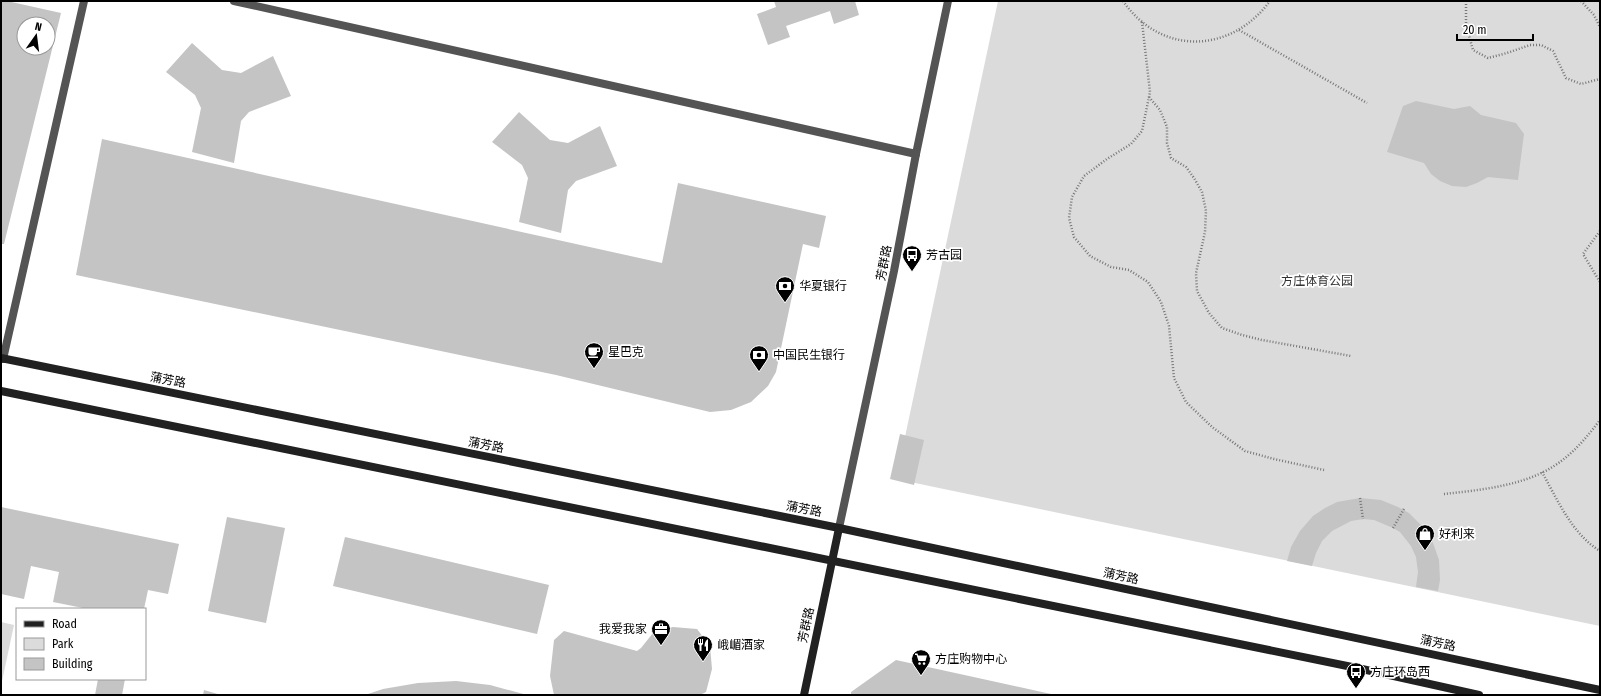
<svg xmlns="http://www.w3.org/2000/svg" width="1601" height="696" viewBox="0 0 1601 696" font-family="'Fira Sans Condensed','Noto Sans SC',sans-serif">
	<rect width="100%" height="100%" fill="#fff"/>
	<!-- green -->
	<g fill="#dbdbdb">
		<path d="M998,1h602v625l-704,-147z"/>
		<path d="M1,622l13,3 -13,61z"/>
	</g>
	<!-- building -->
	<g fill="#c4c4c4" fill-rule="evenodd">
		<path d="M1,1h6l54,12 -57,231h-3zM24,24h24v24h-24z"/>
		<path d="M774,1h81l4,14 -25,9 -4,-13 -44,15 4,11 -22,8 -11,-31 19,-7z"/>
		<path d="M192,43l30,27 19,3 32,-17 18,40 -42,16 -8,9 -7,42 -42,-11 9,-44 -6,-13 -29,-23z"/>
		<path d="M1416,101l38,8 16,-3 11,9 35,8 8,11 -6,46 -30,-3 -11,6 -11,4 -14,-1 -12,-5 -9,-7 -7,-11 -37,-11 16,-46z"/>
		<path d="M519,112l31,28 18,3 32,-17 17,40 -41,15 -8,9 -7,43 -42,-11 9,-44 -6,-13 -30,-23z"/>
		<path d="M102,139l560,124 16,-80 148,33 -7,32 -16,-4 -27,128 -8,14 -17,16 -20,8 -21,2 -154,-37 -480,-100z"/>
		<path d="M900,434l24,6 -10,45 -24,-6z"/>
		<path d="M1360,498l21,2 17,7 11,6 15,15 9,15 6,17 1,20 -2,11 -22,-4 2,-15 -2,-15 -5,-11 -11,-14 -7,-4 -19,-8 -11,-1 -12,2 -19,10 -10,10 -6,12 -4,13 -25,-5 4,-14 9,-16 13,-15 12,-8 12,-6z"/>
		<path d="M1,507l178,37 -11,50 -20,-4 -4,19h-56l-35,-7 6,-30 -28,-6 -7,33 -23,-5z"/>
		<path d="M227,517l58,11 -19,95 -58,-12z"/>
		<path d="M345,537l204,48 -12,49 -204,-48z"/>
		<path d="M673,627l24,2 13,17 2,23 -6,23 -6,3h-146l-4,-19 4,-36 10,-9 73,20 4,-3 12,-15z"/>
		<path d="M896,660l155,34v1h-200v-3z"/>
		<path d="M98,679h27l-3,16h-27z"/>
		<path d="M456,681l34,4 37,10h-162l18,-6 35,-6z"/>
		<path d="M204,690l17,5h-18z"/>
	</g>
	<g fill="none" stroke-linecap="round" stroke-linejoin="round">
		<!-- path -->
		<g stroke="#767676" stroke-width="2.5" stroke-dasharray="1 2" stroke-linecap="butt">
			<path d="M1123,1c38,55 108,53 147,0"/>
			<path d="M1466,1v24l7,25 15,8 19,-5 23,-8h11l12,6 13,27 15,6 19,-5"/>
			<path d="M1581,1l13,14 6,12"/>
			<path d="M1142,22l8,70 -8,39 -11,13 -24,15 -23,17 -12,21 -3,21 5,19 16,19 21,11 18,3 19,12 13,20 8,24 5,52 12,24 26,25 33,24 29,8 50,11"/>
			<path d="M1239,30l128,73"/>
			<path d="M1149,97l11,13 7,17v16l4,15 15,9 8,11 8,14 4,19 -1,21 -9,41 1,18 12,22 13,15 20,7 20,5 89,16"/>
			<path d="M1600,231l-17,23 17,28"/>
			<path d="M1542,472c15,27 30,62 58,79"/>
			<path d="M1444,494c36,-4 79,-8 110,-28 19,-12 33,-29 46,-46"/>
			<path d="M1360,498l3,21"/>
			<path d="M1393,528l11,-19"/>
		</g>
		<!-- street -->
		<g stroke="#545454" stroke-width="8">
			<path d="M234,1l682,153"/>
			<path d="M3,359l81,-358"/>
			<path d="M839,528l55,-257 22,-117 32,-153"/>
		</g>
		<!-- secondary -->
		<g stroke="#212121" stroke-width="8">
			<path d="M1,358l838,170 761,162"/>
			<path d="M1,391l1361,278 117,26"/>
			<path d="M804,695l35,-167"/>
		</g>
	</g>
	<!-- icons -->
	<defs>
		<g id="bus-pin" transform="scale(1)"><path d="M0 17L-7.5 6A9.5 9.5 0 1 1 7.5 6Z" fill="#000" stroke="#fff"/><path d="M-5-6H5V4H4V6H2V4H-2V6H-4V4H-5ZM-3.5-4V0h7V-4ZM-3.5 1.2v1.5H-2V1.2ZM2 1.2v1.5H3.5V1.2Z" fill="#fff"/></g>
		<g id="bank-pin" transform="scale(1)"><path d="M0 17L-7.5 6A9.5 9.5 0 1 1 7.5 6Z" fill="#000" stroke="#fff"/><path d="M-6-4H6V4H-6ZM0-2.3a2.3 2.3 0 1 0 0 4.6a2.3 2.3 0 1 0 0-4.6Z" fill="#fff"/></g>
		<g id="cafe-pin" transform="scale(1)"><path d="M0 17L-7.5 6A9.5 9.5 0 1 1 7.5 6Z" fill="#000" stroke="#fff"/><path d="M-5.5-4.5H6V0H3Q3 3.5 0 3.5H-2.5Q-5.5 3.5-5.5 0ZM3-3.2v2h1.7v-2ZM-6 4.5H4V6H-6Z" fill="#fff"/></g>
		<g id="shop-pin" transform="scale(1)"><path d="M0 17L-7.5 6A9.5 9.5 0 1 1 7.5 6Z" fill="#000" stroke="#fff"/><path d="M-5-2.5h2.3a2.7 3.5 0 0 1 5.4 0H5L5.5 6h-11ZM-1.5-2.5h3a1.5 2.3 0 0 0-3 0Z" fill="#fff"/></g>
		<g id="office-pin" transform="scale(1)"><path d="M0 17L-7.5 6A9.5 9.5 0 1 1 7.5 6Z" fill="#000" stroke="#fff"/><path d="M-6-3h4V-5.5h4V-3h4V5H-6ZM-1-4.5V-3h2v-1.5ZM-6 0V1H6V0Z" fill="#fff"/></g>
		<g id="restaurant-pin" transform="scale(1)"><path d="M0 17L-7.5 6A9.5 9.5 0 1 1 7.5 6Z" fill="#000" stroke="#fff"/><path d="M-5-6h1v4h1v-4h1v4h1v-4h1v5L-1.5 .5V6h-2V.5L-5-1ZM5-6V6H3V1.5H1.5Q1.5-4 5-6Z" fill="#fff"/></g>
		<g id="supermarket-pin" transform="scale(1)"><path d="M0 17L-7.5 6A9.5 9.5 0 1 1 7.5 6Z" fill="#000" stroke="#fff"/><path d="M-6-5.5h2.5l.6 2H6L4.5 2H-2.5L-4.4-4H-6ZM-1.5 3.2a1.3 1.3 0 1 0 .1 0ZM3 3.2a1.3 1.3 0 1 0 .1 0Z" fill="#fff"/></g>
	</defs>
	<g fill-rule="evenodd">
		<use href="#bus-pin" x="912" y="255"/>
		<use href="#bank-pin" x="785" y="286"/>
		<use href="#cafe-pin" x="594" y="352"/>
		<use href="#bank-pin" x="759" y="355"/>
		<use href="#shop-pin" x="1425" y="534"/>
		<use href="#office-pin" x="661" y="629"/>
		<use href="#restaurant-pin" x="703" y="645"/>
		<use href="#supermarket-pin" x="921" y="659"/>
		<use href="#bus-pin" x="1356" y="672"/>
	</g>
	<g text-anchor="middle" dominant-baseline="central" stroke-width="3.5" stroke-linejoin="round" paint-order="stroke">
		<!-- poi labels -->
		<g font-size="12" fill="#000" stroke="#fff" text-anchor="start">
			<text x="926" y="255">芳古园</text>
			<text x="799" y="286">华夏银行</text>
			<text x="608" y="352">星巴克</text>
			<text x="773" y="355">中国民生银行</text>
			<text x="1439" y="534">好利来</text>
			<text x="647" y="629" text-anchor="end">我爱我家</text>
			<text x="717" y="645">峨嵋酒家</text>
			<text x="935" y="659">方庄购物中心</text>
			<text x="1370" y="672">方庄环岛西</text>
		</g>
		<!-- street labels -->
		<g font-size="12" fill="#000" stroke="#fff">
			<text transform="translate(884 263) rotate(-79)">芳群路</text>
			<text transform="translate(168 380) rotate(11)">蒲芳路</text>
			<text transform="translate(486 445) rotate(11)">蒲芳路</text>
			<text transform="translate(804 509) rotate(11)">蒲芳路</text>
			<text transform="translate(1121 576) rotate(12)">蒲芳路</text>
			<text transform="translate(806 625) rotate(-78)">芳群路</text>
			<text transform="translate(1438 643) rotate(12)">蒲芳路</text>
		</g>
		<!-- park labels -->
		<g font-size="12" fill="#323232" stroke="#fff">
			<text x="1317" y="281">方庄体育公园</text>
		</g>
	</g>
	<!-- border -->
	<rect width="1601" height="696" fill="none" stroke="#000000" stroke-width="4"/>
	<!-- legend -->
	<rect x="16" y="608" width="130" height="72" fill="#ffffff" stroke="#999999"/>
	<rect x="24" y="621" width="20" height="6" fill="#212121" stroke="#999999"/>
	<text x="52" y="628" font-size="12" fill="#000000">Road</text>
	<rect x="24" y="638" width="20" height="12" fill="#dbdbdb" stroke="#999999"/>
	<text x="52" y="648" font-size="12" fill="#000000">Park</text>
	<rect x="24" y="658" width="20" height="12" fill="#c4c4c4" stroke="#999999"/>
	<text x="52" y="668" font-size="12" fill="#000000">Building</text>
	<!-- north arrow -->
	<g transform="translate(36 36) rotate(14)"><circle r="19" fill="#ffffff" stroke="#999999"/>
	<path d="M0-3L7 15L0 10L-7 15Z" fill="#000000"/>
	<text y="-6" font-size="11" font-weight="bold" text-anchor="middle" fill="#000000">N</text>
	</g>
	<!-- scale -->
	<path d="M1457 34v6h76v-6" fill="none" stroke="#000000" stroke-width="2"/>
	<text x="1463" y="34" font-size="12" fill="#000000" stroke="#ffffff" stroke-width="3" paint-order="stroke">20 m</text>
</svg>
